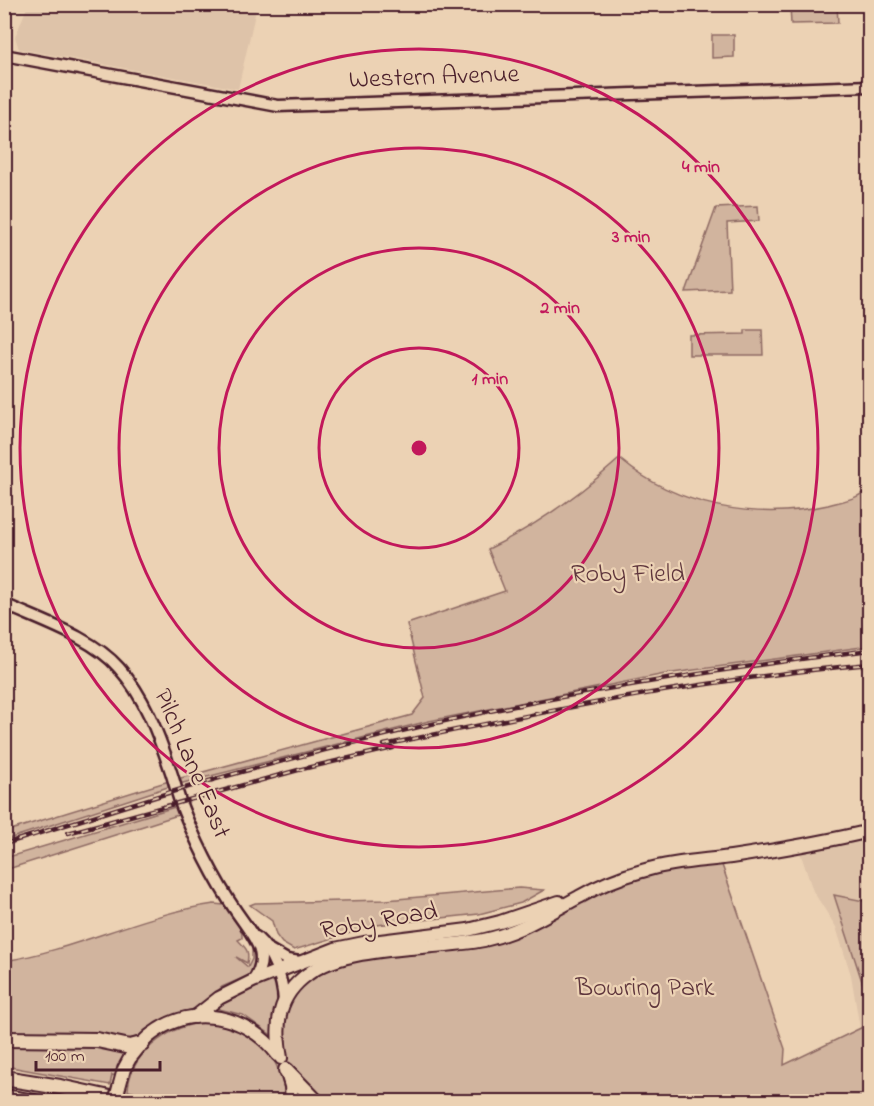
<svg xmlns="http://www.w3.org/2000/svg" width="874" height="1106" viewBox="0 0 874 1106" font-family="'Indie Flower',sans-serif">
	<rect width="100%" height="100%" fill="#ecd2b4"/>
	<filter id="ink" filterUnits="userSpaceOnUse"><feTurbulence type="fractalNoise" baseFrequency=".0167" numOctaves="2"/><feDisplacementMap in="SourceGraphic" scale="12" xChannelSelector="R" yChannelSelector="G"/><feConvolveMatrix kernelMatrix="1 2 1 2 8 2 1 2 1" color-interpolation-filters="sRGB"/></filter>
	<g filter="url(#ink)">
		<!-- built -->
		<g fill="#dec3a9">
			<path d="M28,5v-1l229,1 -19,84 -219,-40 -4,-12z"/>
			<path d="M869,837l1,187 -10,5 -9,-54 -15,-48 -23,-36 -13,-39 45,-8z"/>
		</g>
		<!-- green -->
		<g fill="#d1b49e" stroke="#8e6a64" stroke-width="1.5">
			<path d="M790,5h47l1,18 -47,1z"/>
			<path d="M712,35h22v22l-22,1z"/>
			<path d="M758,206l1,15 -32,2 3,67 -44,2 30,-84z"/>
			<path d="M745,330h17l1,25h-74v-20l56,-1z"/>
			<path d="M618,460h3c56,47 136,61 207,45 14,-4 32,-6 41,-18v159l-204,28 -236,47 -258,65 -166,54 -1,-8 165,-51 8,1 4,-4 231,-63 13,-17 -18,-74 98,-33 -17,-42c48,-23 90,-53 130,-89z"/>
			<path d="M175,807l3,8 -173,55v-12z"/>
			<path d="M683,863l39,2 63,184 -1,16 85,-41v77h-552l-31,-31 -5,-12 3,-56 14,-20 34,-20 151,-22 97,-44z"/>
			<path d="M519,888l25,2 -23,13 -42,11 -103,11 -82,25 -12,-7 -6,-8 -4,-14 -22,-16 5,-2 131,-3z"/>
			<path d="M834,895l35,7v101z"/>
			<path d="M214,904l10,1c9,9 19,21 18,33l-4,2c7,8 12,10 9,23l-11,-6 1,1 11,9 4,-8v-12l4,-2 5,11 -9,18 -30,13 -23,21 -21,5 -14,6 -22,16 -12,4 -25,-5h-100l-1,-73c72,-11 138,-47 210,-57z"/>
			<path d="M275,974l7,15 -9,47 -30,-21 -28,-7 7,-8z"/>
			<path d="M201,1023c54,0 78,27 85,78h-116l-42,-10c1,-37 40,-64 73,-68z"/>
			<path d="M5,1044h97l27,5 -5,7 -8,20 -4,-1 -2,10 -105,-19z"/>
		</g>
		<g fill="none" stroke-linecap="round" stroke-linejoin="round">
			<!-- secondary casing -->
			<g stroke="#4a1f2b" stroke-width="15">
				<g id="secondary">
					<path d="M4,55l274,51 592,-20"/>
					<path d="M4,604c37,17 88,33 115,64 25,28 39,65 51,101 5,14 8,29 14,43 16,39 36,78 61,112 15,21 23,35 8,57"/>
					<path d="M256,937c17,15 27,42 28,65"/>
					<path d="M268,949l19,11 13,2"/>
				</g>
			</g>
			<!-- primary casing -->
			<g stroke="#4a1f2b" stroke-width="16">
				<g id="primary">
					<path d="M195,1017l24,-19 34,-17 82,-32 29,-6 104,-13 32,-8 59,-20"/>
					<path d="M130,1058c7,-8 13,-18 22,-24 42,-32 96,-18 126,21"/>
					<path d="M281,1058c-6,-33 -4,-62 27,-84 40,-30 127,-24 176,-34 37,-8 63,-26 95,-43 19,-11 41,-20 63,-26 29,-9 59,-10 89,-14 47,-7 93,-15 139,-26"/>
					<path d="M286,1070l5,16 1,16"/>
				</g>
			</g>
			<!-- highway casing -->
			<g stroke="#4a1f2b" stroke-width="18">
				<g id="highway">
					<path d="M4,1039l93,1 33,7 12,-3"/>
					<path d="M286,1070l31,32"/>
					<path d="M4,1078l56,9 68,15"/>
					<path d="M4,1097l30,5"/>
				</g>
			</g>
			<!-- secondary -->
			<use href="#secondary" stroke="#ecd2b4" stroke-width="10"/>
			<!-- primary -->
			<use href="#primary" stroke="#ecd2b4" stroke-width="12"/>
			<!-- highway -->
			<use href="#highway" stroke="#ecd2b4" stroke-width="14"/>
			<!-- rail casing -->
			<g stroke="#4a1f2b" stroke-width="4.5">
				<g id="rail">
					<path d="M384,745c161,-34 322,-66 486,-81"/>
					<path d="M68,833l234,-64 91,-21"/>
					<path d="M4,844c86,-26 170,-55 256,-77 98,-26 197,-51 296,-69 104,-19 209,-35 314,-48"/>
				</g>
			</g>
			<!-- rail -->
			<use href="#rail" stroke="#ecd2b4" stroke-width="2" stroke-dasharray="7" stroke-linecap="butt"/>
			<!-- primary-bridge casing -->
			<g stroke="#4a1f2b" stroke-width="16" stroke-linecap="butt">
				<path id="primary-bridge" d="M115,1102l9,-33 6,-11"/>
			</g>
			<!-- primary-bridge -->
			<use href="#primary-bridge" stroke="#ecd2b4" stroke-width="12"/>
		</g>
	</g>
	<!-- distance rings -->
	<g fill="none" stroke="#c2185b" stroke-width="3">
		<circle cx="419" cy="448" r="100"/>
		<circle cx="419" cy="448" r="200"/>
		<circle cx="419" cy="448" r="300"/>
		<circle cx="419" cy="448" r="399"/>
	</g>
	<g text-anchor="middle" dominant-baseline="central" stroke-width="4.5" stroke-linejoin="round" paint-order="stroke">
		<!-- street labels -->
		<g font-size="26" fill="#4a1f2b" stroke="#ecd2b4">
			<text transform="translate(434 78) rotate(-2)">Western Avenue</text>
			<text transform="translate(191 764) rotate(67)">Pilch Lane East</text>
			<text transform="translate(379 922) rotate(-10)">Roby Road</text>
		</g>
		<!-- park labels -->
		<g font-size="26" fill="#5e353c" stroke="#ecd2b4">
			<text x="628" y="575">Roby Field</text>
			<text x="645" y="989">Bowring Park</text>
		</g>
	</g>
	<circle cx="419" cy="448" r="9" fill="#c2185b" stroke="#ecd2b4" stroke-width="3"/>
	<g font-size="18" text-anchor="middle" font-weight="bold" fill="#c2185b" stroke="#ecd2b4" stroke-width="4.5" stroke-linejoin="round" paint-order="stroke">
		<text x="701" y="172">4 min</text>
		<text x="631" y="242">3 min</text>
		<text x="560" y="313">2 min</text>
		<text x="490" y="384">1 min</text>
	</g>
	<!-- margin -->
	<rect width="874" height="1106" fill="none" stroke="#ecd2b4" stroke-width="24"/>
	<rect x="12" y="12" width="850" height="1082" fill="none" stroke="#4a1f2b" stroke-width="2" filter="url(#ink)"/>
	<!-- scale -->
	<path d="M36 1061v9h124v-9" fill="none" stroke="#4a1f2b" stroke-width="3"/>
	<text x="45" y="1061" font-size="18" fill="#4a1f2b" stroke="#ecd2b4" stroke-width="4.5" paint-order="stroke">100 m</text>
</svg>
